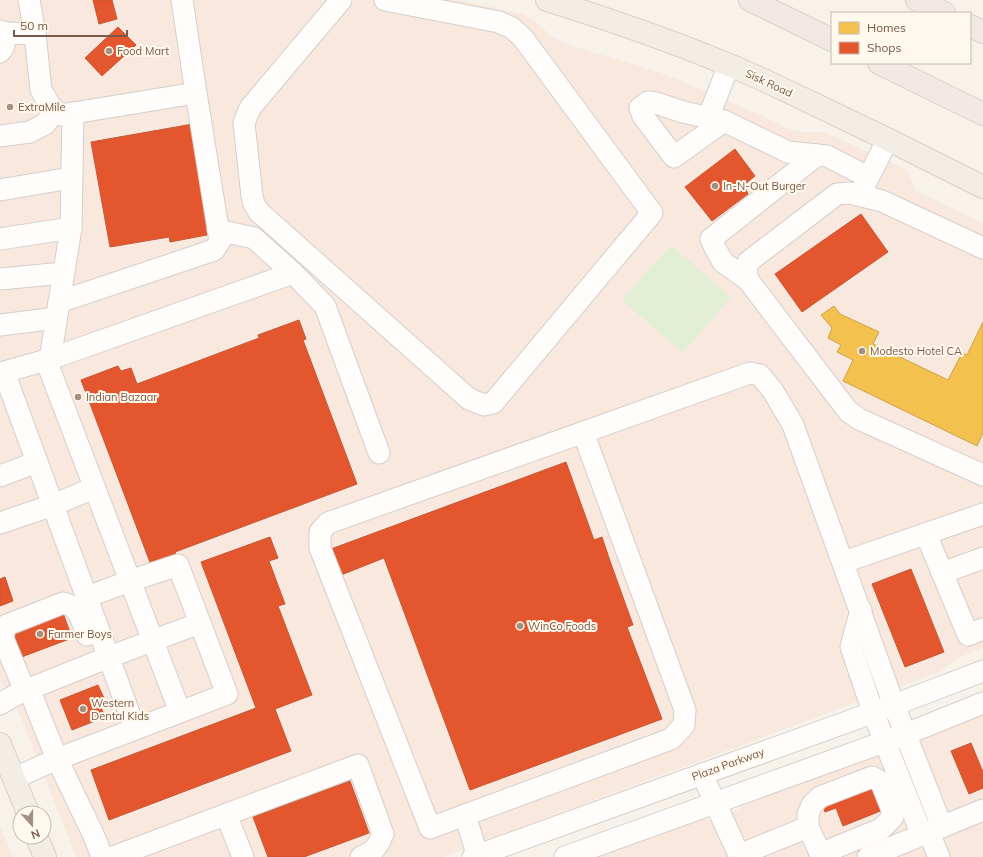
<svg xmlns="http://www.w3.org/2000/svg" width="983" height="857" viewBox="0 0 983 857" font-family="Mulish,sans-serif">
	<rect width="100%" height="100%" fill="#f7f3eb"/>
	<!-- commercial -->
	<g fill="#f8e8de">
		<path d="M0,0h459l64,14 11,6 19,18 14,6 94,29 77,32 54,25 9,2h21l11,4 74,34 9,21 67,32v425l-25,10 -21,15 -88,32 -407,152h-366l-58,-147 -18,-30z"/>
		<path d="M983,711v146h-393l109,-41 10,4 30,-11 5,-9 180,-61 3,-7z"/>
		<path d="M0,825l13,32h-13z"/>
	</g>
	<!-- green -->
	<path fill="#e3efd4" d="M671,245l60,52 -48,56 -61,-53z"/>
	<!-- homes -->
	<path fill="#f2c14e" stroke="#cda24c" d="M834,306l6,8 39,18 -6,12 75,36 14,-27 5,2 16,-33v111l-6,13 -134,-65 10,-21 -16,-8 4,-7 -13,-7 4,-10 -11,-13z"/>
	<!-- shops -->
	<g fill="#e4572e" stroke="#c35836">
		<path d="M93,0h19l5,19 -18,5z"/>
		<path d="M118,27l18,18 -34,31 -17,-18z"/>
		<path d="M193,124l19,110 -42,8 -1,-5 -59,10 -19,-105z"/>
		<path d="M735,149l20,27 -11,9 4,9 -36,27 -27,-34z"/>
		<path d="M861,214l27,38 -86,60 -27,-38z"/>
		<path d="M299,320l7,19 -3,1 54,144 -182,68 1,3 -25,10 -70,-185 37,-14 3,5 10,-3 6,16 122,-46 -1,-3z"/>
		<path d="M566,462l28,78 8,-3 8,24 23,64 -6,2 35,92 -192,71 -86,-232 -43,17 -10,-26z"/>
		<path d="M270,537l8,21 -9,3 16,43 -7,2 34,89 -37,14 16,42 -182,69 -18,-50 165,-62 -55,-146z"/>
		<path d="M911,569l33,83 -39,15 -33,-83z"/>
		<path d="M5,577l8,24 -13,5v-27z"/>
		<path d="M62,610l10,28 -53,20 -11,-28z"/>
		<path d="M98,685l6,13 -6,2 7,17 -33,13 -12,-30z"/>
		<path d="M971,743l12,29v16l-14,6 -18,-43z"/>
		<path d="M350,781l19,52 -65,24h-36l-15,-40z"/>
		<path d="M872,782l11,28 -40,16 -7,-18 -11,4 -4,-10z"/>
	</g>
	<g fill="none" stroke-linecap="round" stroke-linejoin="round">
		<!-- minor casing -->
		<g stroke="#d6cfc8" stroke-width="23">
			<g id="minor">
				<path d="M29,0l6,34 6,56 10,17 10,8 135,-22"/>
				<path d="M341,0l-91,108 -6,15 8,73 2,8 5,8 210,187 15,6 9,-2 159,-190 -129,-175 -11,-10 -13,-6 -114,-22"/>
				<path d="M0,31l7,2 28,1"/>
				<path d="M0,52l3,-4 4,-15"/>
				<path d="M708,118l21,-53"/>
				<path d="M724,121l-50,36 -31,-41 -3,-8 8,-6 8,1 27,9 41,9 64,31 39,4 41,21"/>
				<path d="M0,136l30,-4 15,-8 10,-13"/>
				<path d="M817,155l-106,84 4,9 8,14 25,18 100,131 11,8 124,56"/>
				<path d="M0,190l71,-12"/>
				<path d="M862,190l26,-51"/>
				<path d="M218,230l36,8 39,35 32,33 54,147"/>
				<path d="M0,239l71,-11"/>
				<path d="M0,279l63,-6"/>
				<path d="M748,280l-2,-11 2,-7 89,-68 13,-1 32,8 101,47"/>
				<path d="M59,302l155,-52 6,-9 -24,-148 -14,-93"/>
				<path d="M0,325l56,-7"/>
				<path d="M50,359l21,-131 2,-115"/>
				<path d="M46,360l134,352"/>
				<path d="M583,432l102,278 -1,15 -13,14 -241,89 -110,-280v-16l8,-9 422,-150 10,2 13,16 20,34 101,280 48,122"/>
				<path d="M0,476l37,-14"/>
				<path d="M0,523l53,-18 41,-17"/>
				<path d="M926,534l42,101 15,-6"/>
				<path d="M844,562l139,-48"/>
				<path d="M942,573l41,-15"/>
				<path d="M861,610l-10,37 22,65 49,123"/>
				<path d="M29,689l28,70 37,77 8,21"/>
				<path d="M25,691l-21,-50c-1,-7 0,-10 3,-16l56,-22c18,4 18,17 24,32"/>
				<path d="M0,704l19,-11 90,-36 91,-34"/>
				<path d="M135,729l-131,-357 46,-13 243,-86"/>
				<path d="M702,774l38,83"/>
				<path d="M15,778l42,-19 170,-65 -49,-129 -48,16 -43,16"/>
				<path d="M226,814l17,43"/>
				<path d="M465,815l13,42"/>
				<path d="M808,827v-13l4,-9 8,-8 52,-20 9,5 10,25 2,10 -12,12 -61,25"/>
				<path d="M929,833l10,24"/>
				<path d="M739,855l69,-28 14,30"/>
				<path d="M113,857l245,-92 25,69c-5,12 -9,18 -22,23"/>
				<path d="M473,857l421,-152 89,-34"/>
				<path d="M565,857l341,-123 77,-31"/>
				<path d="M868,857l115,-47"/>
			</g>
		</g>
		<!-- major casing -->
		<g stroke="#d9d0c9" stroke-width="24">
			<g id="major">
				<path d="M547,0c61,19 122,40 182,65 28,11 55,25 83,38 57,27 114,55 171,84"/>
				<path d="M0,744l28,69"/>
				<path d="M37,837l8,20"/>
			</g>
		</g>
		<!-- highway casing -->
		<g stroke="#d9d0c9" stroke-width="24">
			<g id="highway">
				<path d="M750,0l82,40"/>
				<path d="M917,0l27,13"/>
				<path d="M970,26l13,6"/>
				<path d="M879,63l104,51"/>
			</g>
		</g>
		<!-- minor -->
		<use href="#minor" stroke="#fefdfc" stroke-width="21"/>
		<!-- major -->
		<use href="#major" stroke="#f2eee5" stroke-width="22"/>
		<!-- highway -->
		<use href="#highway" stroke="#f2e9e4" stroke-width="22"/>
	</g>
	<!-- markers -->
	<g fill="#a49082" stroke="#fff8ec" stroke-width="1.5">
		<circle cx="109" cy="51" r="4"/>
		<circle cx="10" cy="107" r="4"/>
		<circle cx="715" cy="186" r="4"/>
		<circle cx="862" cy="351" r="4"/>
		<circle cx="78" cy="397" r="4"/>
		<circle cx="520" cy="626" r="4"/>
		<circle cx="40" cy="634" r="4"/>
		<circle cx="83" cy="709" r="4"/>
	</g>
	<g text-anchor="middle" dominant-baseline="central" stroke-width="4" stroke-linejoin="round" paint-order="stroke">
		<!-- poi labels -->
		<g font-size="11" fill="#775a49" stroke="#fff8ec" text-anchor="start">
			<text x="117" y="51">Food Mart</text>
			<text x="18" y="107">ExtraMile</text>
			<text x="723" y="186">In-N-Out Burger</text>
			<text x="870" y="351">Modesto Hotel CA</text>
			<text x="86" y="397">Indian Bazaar</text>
			<text x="528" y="626">WinCo Foods</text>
			<text x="48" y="634">Farmer Boys</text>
			<text x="91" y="703">Western<tspan x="91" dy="13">Dental Kids</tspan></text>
		</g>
		<!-- street labels -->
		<g font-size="11" fill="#775a49" stroke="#fff8ec">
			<text transform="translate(769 83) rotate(25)">Sisk Road</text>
			<text transform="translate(728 764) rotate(-20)">Plaza Parkway</text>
		</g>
	</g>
	<!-- legend -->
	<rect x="831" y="12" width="140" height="52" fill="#fff8ec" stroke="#c9b9ab"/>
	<rect x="839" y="22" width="20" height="12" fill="#f2c14e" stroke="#c9b9ab"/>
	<text x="867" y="32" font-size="12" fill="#775a49">Homes</text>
	<rect x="839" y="42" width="20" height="12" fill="#e4572e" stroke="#c9b9ab"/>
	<text x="867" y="52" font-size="12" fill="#775a49">Shops</text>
	<!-- north arrow -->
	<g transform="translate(32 825) rotate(159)"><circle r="19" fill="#fff8ec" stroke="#c9b9ab"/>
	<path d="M0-3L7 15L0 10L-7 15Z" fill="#a49082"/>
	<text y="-6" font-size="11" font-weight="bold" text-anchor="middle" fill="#775a49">N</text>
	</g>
	<!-- scale -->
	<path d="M14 30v6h113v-6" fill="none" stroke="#775a49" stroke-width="2"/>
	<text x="20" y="30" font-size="12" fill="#775a49" stroke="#fff8ec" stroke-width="3" paint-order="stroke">50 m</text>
</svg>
